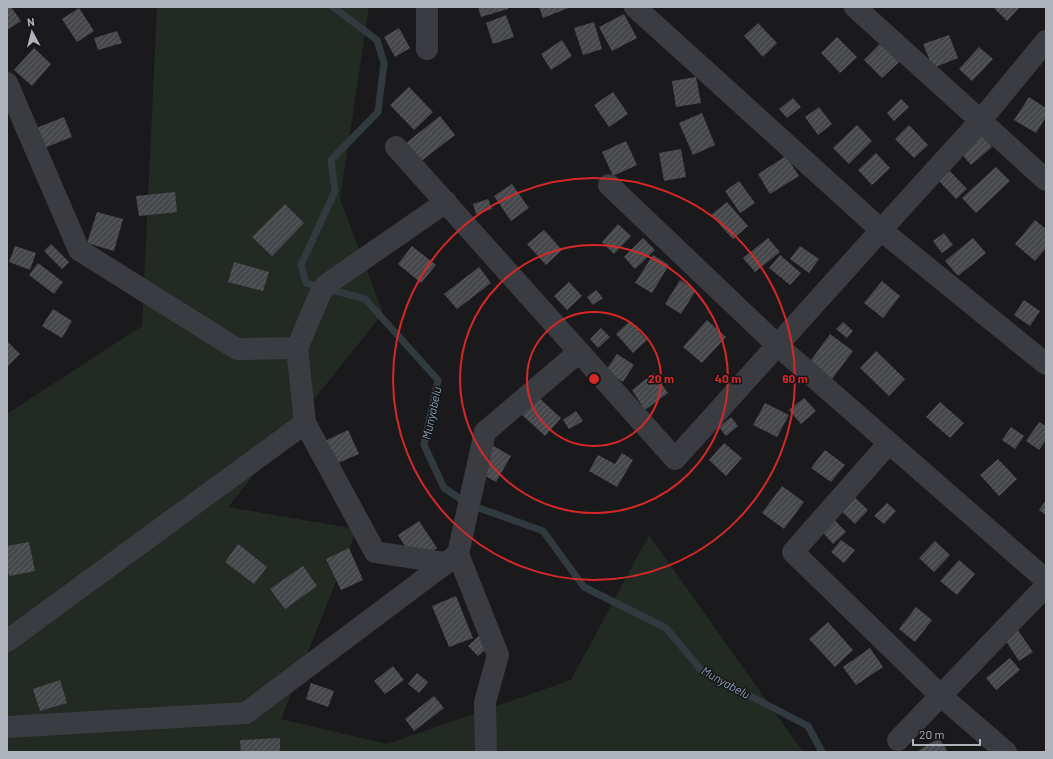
<svg xmlns="http://www.w3.org/2000/svg" width="1053" height="759" viewBox="0 0 1053 759" font-family="Barlow,sans-serif">
	<defs>
		<pattern id="building-hatch" width="6" height="6" patternUnits="userSpaceOnUse"><rect width="6" height="6" fill="#47484c"/><path d="M-1 1l2-2M0 6l6-6M5 7l2-2" fill="none" stroke="#5f6064"/></pattern>
	</defs>
	<rect width="100%" height="100%" fill="#1a1a1c"/>
	<!-- green -->
	<path fill="#222a23" d="M157,7h212l-29,192 43,114 -155,194 129,22 -76,190 106,25 184,-64 78,-145 154,217h-796v-338l135,-88z"/>
	<g fill="none" stroke-linecap="round" stroke-linejoin="round">
		<!-- stream -->
		<path stroke="#303a3f" stroke-width="7" d="M333,7l44,33 7,23 -6,49 -47,48 4,31 -34,74 5,18 59,16 73,81 -14,65 20,43 24,16 75,27 41,56 82,41 36,43 106,55 14,26"/>
	</g>
	<!-- building -->
	<g fill="url(#building-hatch)">
		<path d="M7,7h4l10,14 -14,9z"/>
		<path d="M478,7h30v2l-27,8z"/>
		<path d="M539,7h32l-28,11z"/>
		<path d="M993,7h27l-13,14z"/>
		<path d="M79,8l15,23 -17,11 -15,-23z"/>
		<path d="M624,14l13,24 -25,13 -13,-24z"/>
		<path d="M506,15l8,22 -21,7 -7,-21z"/>
		<path d="M594,22l8,27 -19,6 -9,-27z"/>
		<path d="M758,23l19,20 -14,14 -19,-21z"/>
		<path d="M399,28l11,20 -15,9 -11,-20z"/>
		<path d="M117,31l5,12 -24,7 -4,-12z"/>
		<path d="M949,35l9,23 -25,10 -10,-24z"/>
		<path d="M837,37l20,20 -17,16 -19,-20z"/>
		<path d="M562,40l10,16 -21,14 -10,-16z"/>
		<path d="M880,44l19,18 -17,16 -18,-18z"/>
		<path d="M979,47l14,12 -21,22 -13,-12z"/>
		<path d="M34,48l17,16 -19,22 -18,-16z"/>
		<path d="M696,77l5,26 -25,4 -4,-26z"/>
		<path d="M409,87l24,25 -19,18 -24,-25z"/>
		<path d="M613,92l15,22 -19,13 -15,-22z"/>
		<path d="M1029,97l17,11v9l-10,16 -22,-13z"/>
		<path d="M793,98l8,9 -14,11 -8,-9z"/>
		<path d="M901,99l8,8 -15,14 -7,-8z"/>
		<path d="M819,107l13,17 -14,11 -13,-18z"/>
		<path d="M702,113l13,32 -22,10 -14,-32z"/>
		<path d="M440,116l15,19 -35,27 -14,-19z"/>
		<path d="M64,117l8,20 -28,11 -8,-20z"/>
		<path d="M857,125l15,16 -23,23 -16,-16z"/>
		<path d="M909,125l19,20 -14,13 -19,-19z"/>
		<path d="M976,128l16,19 -21,18 -16,-19z"/>
		<path d="M626,141l11,24 -24,11 -11,-24z"/>
		<path d="M681,149l5,28 -22,4 -5,-28z"/>
		<path d="M876,153l14,15 -18,17 -14,-15z"/>
		<path d="M786,156l13,20 -29,18 -12,-20z"/>
		<path d="M996,167l14,14 -34,32 -14,-15z"/>
		<path d="M950,171l17,18 -11,10 -17,-18z"/>
		<path d="M739,181l16,22 -15,10 -15,-22z"/>
		<path d="M512,184l17,24 -18,13 -17,-25z"/>
		<path d="M175,192l2,20 -38,4 -3,-20z"/>
		<path d="M488,199l4,10 -16,5 -3,-10z"/>
		<path d="M727,202l21,24 -15,13 -22,-24z"/>
		<path d="M285,204l19,19 -32,33 -20,-19z"/>
		<path d="M97,212l26,7 -9,32 -27,-8z"/>
		<path d="M1035,220l11,9v19l-11,13 -20,-17z"/>
		<path d="M618,224l13,12 -17,18 -12,-12z"/>
		<path d="M544,230l18,20 -16,15 -19,-21z"/>
		<path d="M944,233l9,12 -11,8 -9,-12z"/>
		<path d="M643,238l12,12 -20,19 -11,-12z"/>
		<path d="M768,238l12,14 -25,20 -12,-14z"/>
		<path d="M973,238l13,15 -28,23 -13,-15z"/>
		<path d="M51,244l18,18 -7,7 -18,-18z"/>
		<path d="M15,246l21,7 -6,17 -21,-8z"/>
		<path d="M412,246l24,19 -15,18 -23,-19z"/>
		<path d="M800,246l19,13 -10,14 -19,-14z"/>
		<path d="M653,255l16,10 -17,28 -17,-10z"/>
		<path d="M780,255l21,18 -11,12 -21,-17z"/>
		<path d="M234,262l35,10 -6,19 -35,-9z"/>
		<path d="M38,263l25,19 -9,12 -25,-19z"/>
		<path d="M479,267l12,16 -34,26 -13,-15z"/>
		<path d="M680,280l16,10 -15,24 -16,-10z"/>
		<path d="M882,281l18,15 -17,22 -19,-15z"/>
		<path d="M569,282l13,14 -15,14 -13,-14z"/>
		<path d="M596,290l7,8 -10,7 -6,-8z"/>
		<path d="M1024,300l16,11 -10,15 -16,-11z"/>
		<path d="M53,309l19,12 -10,17 -20,-12z"/>
		<path d="M707,320l19,17 -24,26 -19,-16z"/>
		<path d="M630,321l17,19 -14,13 -17,-19z"/>
		<path d="M843,322l10,9 -6,7 -11,-9z"/>
		<path d="M601,328l9,9 -12,11 -8,-9z"/>
		<path d="M830,334l23,17 -21,28 -23,-16z"/>
		<path d="M7,341l13,13 -13,13z"/>
		<path d="M876,351l29,28 -16,17 -29,-28z"/>
		<path d="M617,354l17,11 -11,17 -17,-12z"/>
		<path d="M654,373l14,20 -23,17 -13,-20z"/>
		<path d="M537,396l24,22 -16,18 -24,-22z"/>
		<path d="M804,398l12,13 -15,13 -12,-14z"/>
		<path d="M940,402l24,21 -14,15 -24,-21z"/>
		<path d="M765,403l24,12 -12,22 -24,-12z"/>
		<path d="M576,411l7,10 -14,8 -6,-9z"/>
		<path d="M731,417l7,9 -12,10 -7,-9z"/>
		<path d="M1039,422l7,4v14l-7,10 -13,-9z"/>
		<path d="M1011,427l13,9 -9,13 -13,-9z"/>
		<path d="M348,430l11,24 -28,12 -10,-23z"/>
		<path d="M485,441l26,15 -15,26 -26,-15z"/>
		<path d="M724,443l18,15 -16,18 -17,-16z"/>
		<path d="M825,450l20,15 -14,17 -20,-14z"/>
		<path d="M622,453l11,7 -16,27 -28,-16 9,-16 17,9z"/>
		<path d="M998,459l19,20 -18,17 -19,-21z"/>
		<path d="M782,486l22,16 -20,27 -22,-16z"/>
		<path d="M847,490l21,20 -13,14 -21,-20z"/>
		<path d="M1046,500v15l-7,-5z"/>
		<path d="M887,503l9,8 -12,13 -10,-8z"/>
		<path d="M829,514l17,18 -13,12 -16,-18z"/>
		<path d="M419,521l18,27 -22,14 -17,-27z"/>
		<path d="M841,540l14,10 -11,13 -13,-11z"/>
		<path d="M935,541l15,14 -16,17 -15,-14z"/>
		<path d="M29,542l6,29 -26,5 -2,-10v-20z"/>
		<path d="M238,544l29,23 -13,17 -29,-22z"/>
		<path d="M349,548l14,32 -22,10 -15,-31z"/>
		<path d="M959,560l16,14 -18,21 -17,-14z"/>
		<path d="M303,566l14,20 -32,23 -15,-20z"/>
		<path d="M456,596l17,42 -24,9 -17,-41z"/>
		<path d="M916,607l16,13 -17,22 -16,-13z"/>
		<path d="M828,622l25,28 -18,17 -26,-28z"/>
		<path d="M1017,629l16,23 -14,9 -15,-23z"/>
		<path d="M481,634l10,10 -13,12 -10,-10z"/>
		<path d="M870,648l13,19 -27,18 -13,-18z"/>
		<path d="M1010,658l10,12 -24,20 -10,-12z"/>
		<path d="M393,666l11,14 -19,14 -11,-13z"/>
		<path d="M417,673l11,9 -9,11 -11,-9z"/>
		<path d="M60,680l7,23 -27,8 -7,-22z"/>
		<path d="M311,683l23,8 -6,16 -22,-8z"/>
		<path d="M434,696l10,12 -30,23 -9,-12z"/>
		<path d="M280,738v14h-39l-1,-12z"/>
		<path d="M939,738l9,14h-32z"/>
	</g>
	<g fill="none" stroke-linecap="round" stroke-linejoin="round">
		<!-- minor -->
		<g stroke="#3b3c41" stroke-width="22">
			<path d="M427,7v42"/>
			<path d="M635,7l246,223 165,134"/>
			<path d="M855,7l191,173"/>
			<path d="M7,83l72,167 158,99 60,-1 23,-54 6,-9 120,-83"/>
			<path d="M396,147l279,312 206,-229 100,-110 65,-79"/>
			<path d="M609,185l168,160 269,235"/>
			<path d="M297,348l8,75 70,129 71,11"/>
			<path d="M889,443l-96,109 148,144 65,56"/>
			<path d="M458,554l40,101 -13,47 1,50"/>
			<path d="M7,641l298,-218"/>
			<path d="M7,727l239,-14 212,-159 27,-122 94,-80"/>
			<path d="M898,740l148,-154"/>
		</g>
	</g>
	<!-- distance rings -->
	<g fill="none" stroke="#d62828" stroke-width="2">
		<circle cx="594" cy="379" r="67"/>
		<circle cx="594" cy="379" r="134"/>
		<circle cx="594" cy="379" r="201"/>
	</g>
	<g text-anchor="middle" dominant-baseline="central" stroke-width="3" stroke-linejoin="round" paint-order="stroke">
		<!-- water labels -->
		<g font-size="12" font-style="italic" fill="#87a1b3" stroke="#151517">
			<text transform="translate(431 413) rotate(-78)">Munyabelu</text>
			<text transform="translate(726 682) rotate(29)">Munyabelu</text>
		</g>
	</g>
	<circle cx="594" cy="379" r="6" fill="#d62828" stroke="#151517" stroke-width="2"/>
	<g font-size="12" text-anchor="middle" font-weight="bold" fill="#d62828" stroke="#151517" stroke-width="3" stroke-linejoin="round" paint-order="stroke">
		<text x="661" y="383">20 m</text>
		<text x="728" y="383">40 m</text>
		<text x="795" y="383">60 m</text>
	</g>
	<!-- border -->
	<rect width="1053" height="759" fill="none" stroke="#adb2bb" stroke-width="16"/>
	<!-- north arrow -->
	<g transform="translate(32 32) rotate(353)" stroke="#151517" stroke-width="3" paint-order="stroke">
	<path d="M0-3L7 15L0 10L-7 15Z" fill="#adb2bb"/>
	<text y="-6" font-size="11" font-weight="bold" text-anchor="middle" fill="#adb2bb">N</text>
	</g>
	<!-- scale -->
	<path d="M913 739v6h67v-6" fill="none" stroke="#adb2bb" stroke-width="2"/>
	<text x="919" y="739" font-size="12" fill="#adb2bb" stroke="#151517" stroke-width="3" paint-order="stroke">20 m</text>
</svg>
